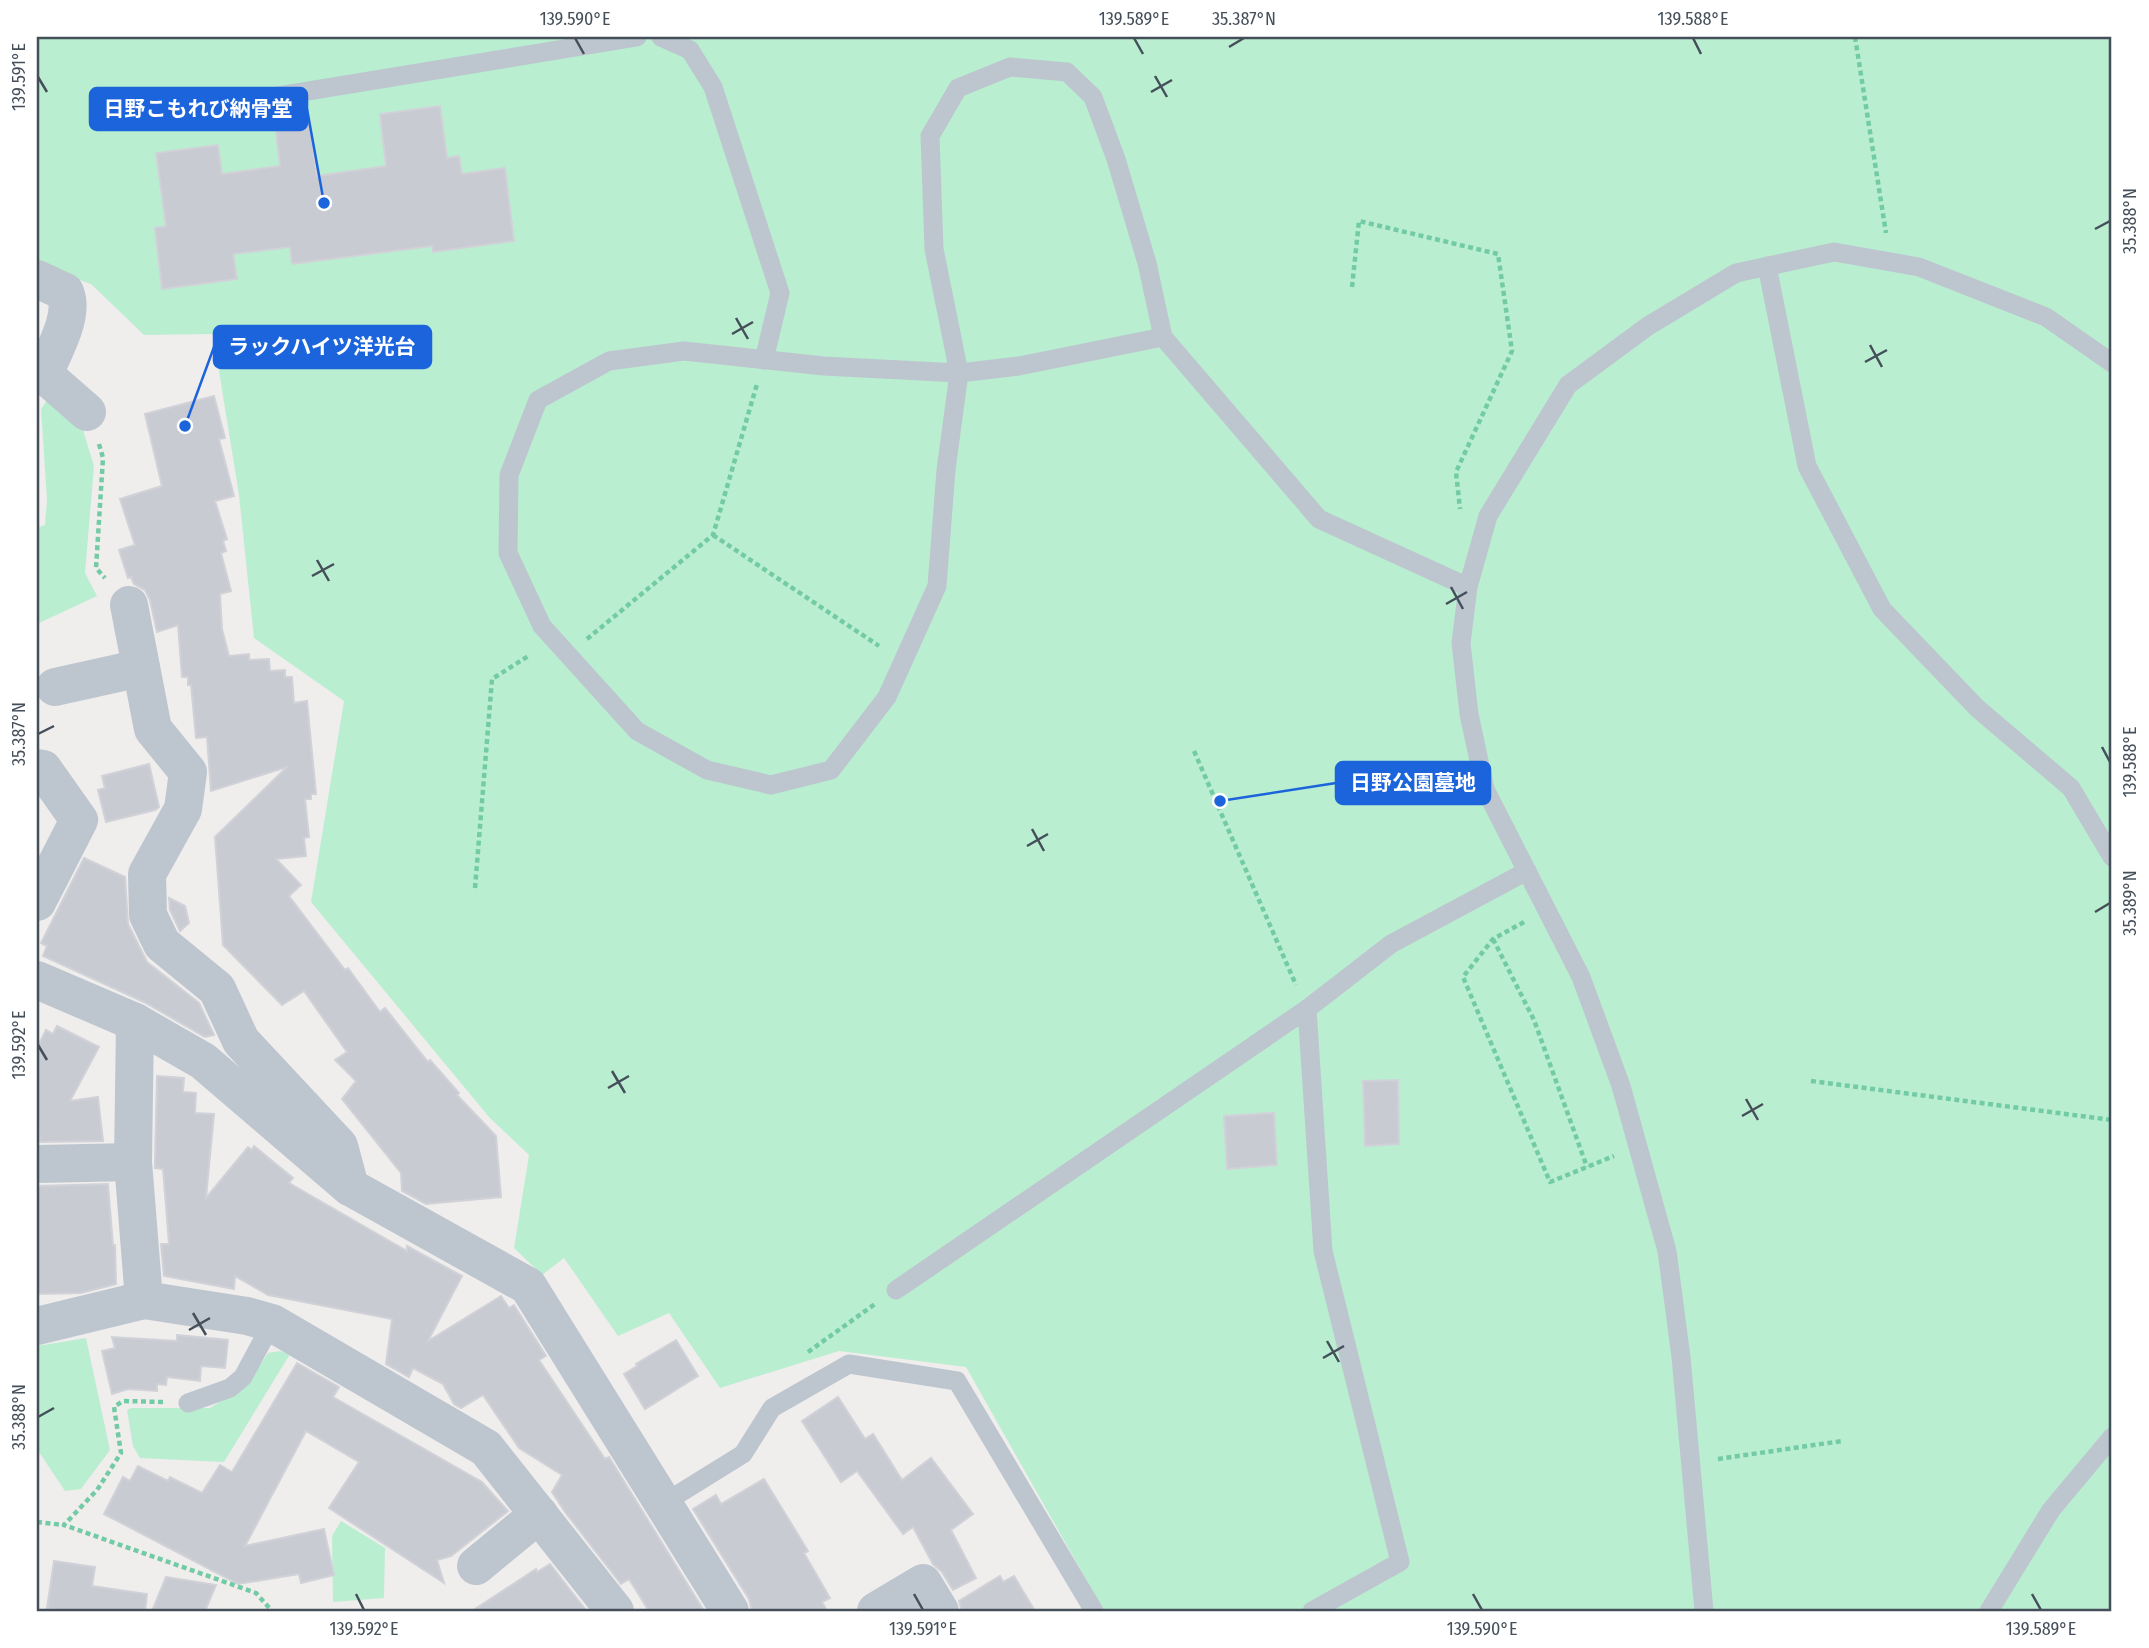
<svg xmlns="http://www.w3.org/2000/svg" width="2149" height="1648" viewBox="0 0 2149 1648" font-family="'Fira Sans Condensed','Noto Sans JP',sans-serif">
	<rect width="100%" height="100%" fill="#f0eded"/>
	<!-- green -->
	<g fill="#baeed1">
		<path d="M37,37h2075v1574h-1008l-138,-244 -127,-16 -119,37 -51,-75 -51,23 -54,-78 -22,17 -28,-27 15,-93 -40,-38 -178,-215 33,-201 -90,-63 -15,-143 -26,-161 -69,1 -53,-51 -54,-19z"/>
		<path d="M48,399l35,31 11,36 -9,107 12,23 -60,28v-96l8,-3 2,-25 -6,-91z"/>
		<path d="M86,1338l24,112 -29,39 -16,2 -28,-42v-103z"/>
		<path d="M280,1351l10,3 -66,108 -84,-4 -7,-12 -6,-36 4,-2h79l37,-24 21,-31z"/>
		<path d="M341,1521l44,27 -1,50 -51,4 -1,-66z"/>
	</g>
	<!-- building -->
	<g fill="#c9cbd3" stroke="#d1d2d8" stroke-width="2">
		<path d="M440,106l7,52 12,-2 3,18 43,-6 9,73 -81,11 -1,-6 -140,18 -2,-17 -57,7 4,25 -75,10 -7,-61 11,-2 -10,-73 62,-8 4,29 58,-8 -5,-44 34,-5 8,59 69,-10 -6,-52z"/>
		<path d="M214,396l11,42 -6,1 15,57 -19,5 12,38 -4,2 3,10 -5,2 10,38 -11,3 2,35 7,27 20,-2v6l20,-1 1,12 15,-1v7h7l2,26 13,-2 9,93h-5v5h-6l4,38 -5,1 2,18 -30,3 25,26 -12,11 56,74 3,-2 32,44 5,-4 43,54 2,-2 29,33 -2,2 39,41 5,61 -75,7 -24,-13 -1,-18 -59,-74 14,-18 -21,-21 12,-8 -43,-61 -22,14 -59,-60 -8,-108 72,-70 -76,24 -4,-54 -11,1 -5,-53h-3v-8h-6l-4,-52 -21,7 -7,-32 -5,-10 -11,-6 -3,-7 -3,1 -9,-28 16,-5 -15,-46 42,-13 -17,-72z"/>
		<path d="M149,764l10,43 -4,3 -49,12 -8,-32 7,-2 -3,-12z"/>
		<path d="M84,858l41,19 3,47 19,38 52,41 15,32 -9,2 -61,-35 -101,-46 4,-10 -6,-3z"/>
		<path d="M169,898l16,8 4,17 -9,8 -10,-21z"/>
		<path d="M57,1026l42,21 -29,54 28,-4 5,44 -63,1 -3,-32v-62l9,-18 7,4z"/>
		<path d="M157,1076l27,2 -1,14 13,1 -1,20 19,1 -8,84 42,-51 4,3 2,-4 39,32 -4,5 118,68v-5l55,30 -34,65 73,-45 8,12 5,-3 32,51 -7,4 66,99 4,-2 95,154h-55l-20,-32 -8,5 -56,-72 -13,-20 10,-17 -43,-27 -36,-53 -22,13 -7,-4 -11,-20 -30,-16 -4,9 -23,-13 6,-45 -124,-24 -33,-19 -1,13 -70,-13 -3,-32h8l-6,-75 -8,-1v-7z"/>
		<path d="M1398,1080l1,64 -34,2 -2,-65z"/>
		<path d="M1274,1113l3,52 -50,4 -3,-53z"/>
		<path d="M108,1184l5,61h2l1,39 -35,9 -44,1v-108z"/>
		<path d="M177,1335l51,5 -3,28 -24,-2 -1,15 -33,-4 -1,8 -9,-1v7l-29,-2 -16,5 -10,-43 13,-3 -3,-11 65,4z"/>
		<path d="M676,1340l22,36 -53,33 -21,-35 13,-8 -1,-2z"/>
		<path d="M297,1363l42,24 -6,10 149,85 26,29 -57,45 -14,4 7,23 -115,-75 30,-46 -53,-31 -61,115 79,-17 10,46 -33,8 -2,-9 -61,10 -134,-70 19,-37 7,4 8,-15 30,15 2,-4 32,16 18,-28 12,7z"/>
		<path d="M838,1397l27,42 8,-5 29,46 29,-22 42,56 -22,16 25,48 -23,12 -11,-18 -9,-8 -20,-37 -10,7 -46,-63 -16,11 -39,-61z"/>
		<path d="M764,1479l44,72 -4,2 26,45 -8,4 5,9h-75l-3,-12 -56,-90 23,-14 5,9z"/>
		<path d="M54,1561l41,6 -3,19 55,8 -2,17h-78l-20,-3z"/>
		<path d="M550,1564l35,45 -3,2h-110l64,-42 1,3z"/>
		<path d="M1000,1576l3,6 11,-6 21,35h-73l-3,-10z"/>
		<path d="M166,1577l50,8 -11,26h-53z"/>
	</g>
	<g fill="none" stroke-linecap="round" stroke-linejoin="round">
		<!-- path -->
		<g stroke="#73cba5" stroke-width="4.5" stroke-dasharray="5 3.5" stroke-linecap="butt">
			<path d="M1855,37l31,196"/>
			<path d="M1352,287l7,-66 139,33 14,97 -56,121 4,37"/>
			<path d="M99,444l4,14 -7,110 9,10"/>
			<path d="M713,535l166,111"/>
			<path d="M587,639l126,-104 44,-151"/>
			<path d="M1194,751l102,234"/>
			<path d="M475,888l17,-209 38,-24"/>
			<path d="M1524,922l-31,17 -30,38 87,205 64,-26"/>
			<path d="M1493,939l41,81 53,147"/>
			<path d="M1811,1081l301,39"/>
			<path d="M808,1352l67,-48"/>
			<path d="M163,1402l-40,-1 -9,6 7,46 -24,37 -33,35 192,68 16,18"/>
			<path d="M1718,1459l124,-18"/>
			<path d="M37,1522l27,3"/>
		</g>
		<!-- service -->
		<g stroke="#bdc6cf" stroke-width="19">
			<path d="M661,37l29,13 23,37 67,206 -16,67"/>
			<path d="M116,112l138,-12 383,-63"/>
			<path d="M1767,266l40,200 75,143 95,99 94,80 41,69"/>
			<path d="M1163,337l-16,-74 -31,-104 -23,-62 -26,-25 -57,-5 -52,21 -28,48 4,113 25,124 -13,97 -9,116 -50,111 -56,73 -60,15 -64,-15 -70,-39 -95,-105 -34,-73 1,-78 29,-75 71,-39 75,-10 140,15 135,7 60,-7 144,-29 156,182 149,68"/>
			<path d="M1307,1009l16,242 77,311 -88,49"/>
			<path d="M896,1290l411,-281 84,-65 136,-73"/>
			<path d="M188,1403l42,-15 13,-11 29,-54"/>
			<path d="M664,1503l79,-49 29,-46 77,-44 108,17 137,230"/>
			<path d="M1704,1611l-23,-254 -14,-106 -46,-165 -40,-109 -96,-188 -16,-75 -8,-71 7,-56 20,-71 80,-131 80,-59 88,-53 98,-21 85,15 127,50 66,46"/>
			<path d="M1989,1611l62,-101 61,-73"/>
		</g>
		<!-- minor -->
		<g stroke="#bdc6cf" stroke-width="38">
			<path d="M37,279l28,13c10,23 -11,58 -20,80l2,5 40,35"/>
			<path d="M129,605l24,124 35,43 -5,37 -36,65 1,41 14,29 55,45 24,52 98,105 11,41 -147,-126 -68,-39 -2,140 11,138"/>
			<path d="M55,687l86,-19"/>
			<path d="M37,768l6,1 36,51 -42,82"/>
			<path d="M37,980l98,42"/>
			<path d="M37,1164l96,-2"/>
			<path d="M350,1187l178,99 202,325"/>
			<path d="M37,1326l107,-26 103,16 25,7 214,125 129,163"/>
			<path d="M476,1566l63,-52"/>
			<path d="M876,1611l47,-28 17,28"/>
		</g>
	</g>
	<!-- ticks -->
	<path fill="none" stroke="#454f5a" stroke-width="2.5" d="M575,38l9,16M1134,38l9,16M1693,38l8,16M1229,47l15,-9M1155,76l12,21M38,77l9,15M1151,92l21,-12M2095,229l15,-8M736,318l12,21M732,334l21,-12M1870,345l12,22M1865,362l22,-12M317,560l12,21M312,576l22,-12M1451,587l12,22M1446,604l21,-12M38,734l16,-8M2102,747l8,15M1032,829l12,22M1027,846l21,-12M2095,912l15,-9M38,1045l9,15M612,1071l13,22M608,1088l21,-12M1746,1099l12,21M1742,1116l21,-12M193,1313l13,22M189,1330l21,-12M1327,1341l12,21M1323,1358l21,-12M38,1417l16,-9M356,1594l8,16M914,1594l9,16M1473,1594l9,16M2032,1594l9,16"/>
	<!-- callouts -->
	<path fill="none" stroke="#1b64db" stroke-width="2.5" d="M324 203L307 109M185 426L214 347M1220 801L1336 783"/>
	<g fill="#1b64db" stroke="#fff" stroke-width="2.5">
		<circle cx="324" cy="203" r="7"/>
		<circle cx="185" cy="426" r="7"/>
		<circle cx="1220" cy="801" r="7"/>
	</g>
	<g fill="#1b64db" stroke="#1b64db" stroke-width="2.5">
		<rect x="90" y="88" width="217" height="42" rx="7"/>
		<rect x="214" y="326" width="217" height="42" rx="7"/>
		<rect x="1336" y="762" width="154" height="42" rx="7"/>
	</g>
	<g font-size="21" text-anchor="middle" font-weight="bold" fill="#fff">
		<text x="198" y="116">日野こもれび納骨堂</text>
		<text x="322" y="354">ラックハイツ洋光台</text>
		<text x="1413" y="790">日野公園墓地</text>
	</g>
	<!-- border -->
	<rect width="2149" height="1648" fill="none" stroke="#ffffff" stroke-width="77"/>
	<rect x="38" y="38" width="2072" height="1572" fill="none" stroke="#454f5a" stroke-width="2.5"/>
	<g font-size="18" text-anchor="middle" fill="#454f5a">
		<text x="575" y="25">139.590°E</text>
		<text x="1134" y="25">139.589°E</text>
		<text x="1244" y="25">35.387°N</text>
		<text x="1693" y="25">139.588°E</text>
		<text transform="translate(19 77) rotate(-90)" y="6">139.591°E</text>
		<text transform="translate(2130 221) rotate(-90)" y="6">35.388°N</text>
		<text transform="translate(19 734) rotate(-90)" y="6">35.387°N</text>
		<text transform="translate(2130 762) rotate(-90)" y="6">139.588°E</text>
		<text transform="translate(2130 903) rotate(-90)" y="6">35.389°N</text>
		<text transform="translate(19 1045) rotate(-90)" y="6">139.592°E</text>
		<text transform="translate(19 1417) rotate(-90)" y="6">35.388°N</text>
		<text x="364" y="1635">139.592°E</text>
		<text x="923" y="1635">139.591°E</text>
		<text x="1482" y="1635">139.590°E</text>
		<text x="2041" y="1635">139.589°E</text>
	</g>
</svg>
